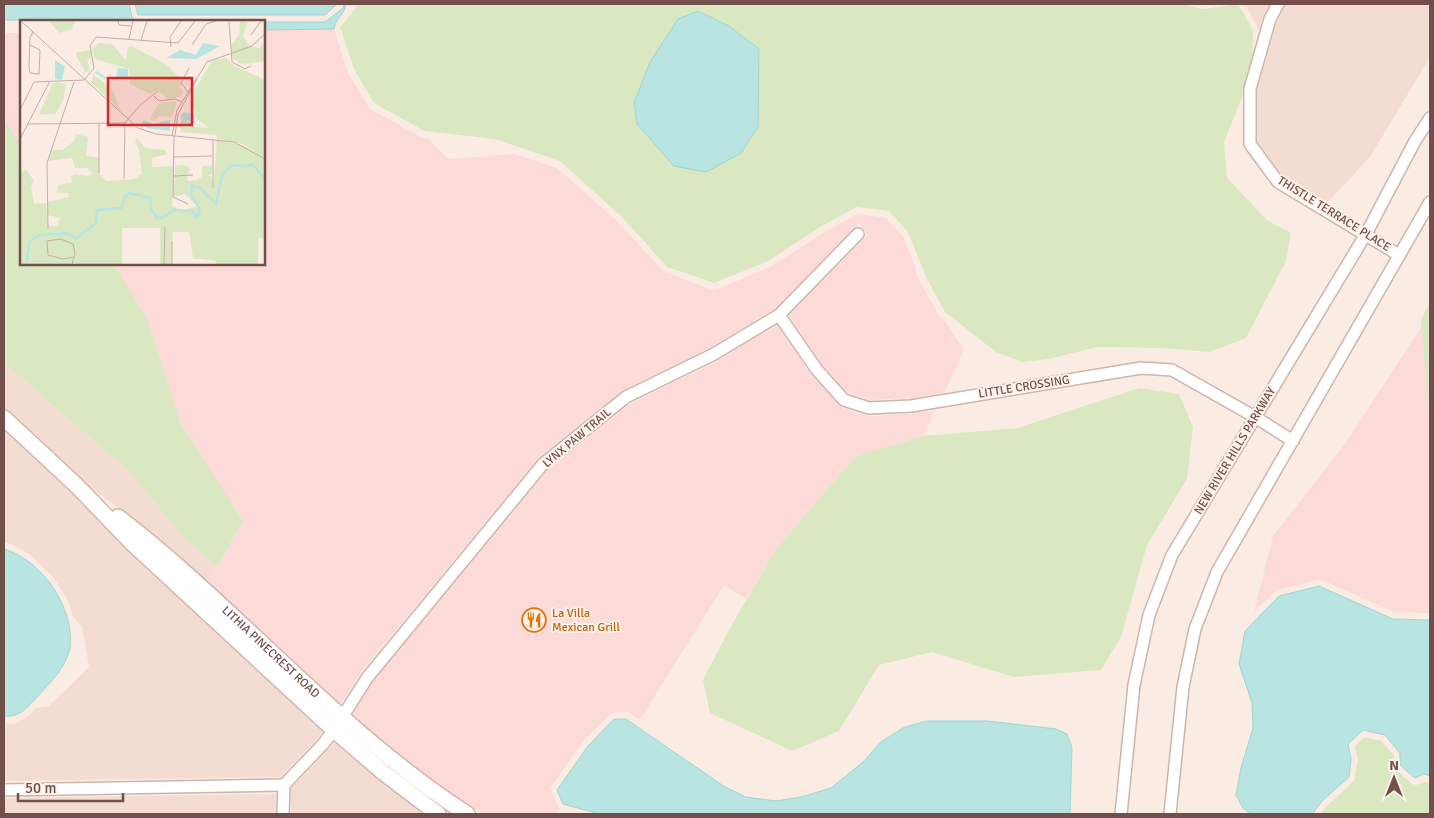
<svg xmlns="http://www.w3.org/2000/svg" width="1434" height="818" viewBox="0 0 1434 818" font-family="Signika,sans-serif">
	<rect width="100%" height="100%" fill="#fbece3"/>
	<!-- residential -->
	<g fill="#f3ddd2">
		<path d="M1245,4h24l-5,11 -5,15z"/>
		<path d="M1286,4h144v53l-60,100 -42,45 -46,-27 -25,-34v-51l20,-68z"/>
		<path d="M4,363l124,107 54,65 35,32 -11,13 -57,-49 -68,-51 -77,-72z"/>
		<path d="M4,429l68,63 61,63 191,176 -43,46 -277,4v-58l11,1 14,-8 7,-8 13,-2 40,-39 -7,-40 -9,-10 -4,-15 -15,-24 -24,-23 -16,-10 -10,-3z"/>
		<path d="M335,742l28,24 62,48h-134v-25z"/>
		<path d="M276,794v20h-272v-16z"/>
	</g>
	<!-- commercial -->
	<g fill="#fbdad7">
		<path d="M334,29l14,44 22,36 51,28 6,1 22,21 66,-5 42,14 62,55 44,48 49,19h4l54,-23 58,-37 30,-16 28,4 17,18 13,33 -1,3 24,44 6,5 19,29 -20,43 -34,5 -40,2 -22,-7 -26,-28 -33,-49 79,-81 -9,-12 -84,85 -64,39 -87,43 -85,67 -178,215 -21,33 -134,-125 11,-13 26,-46 -62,-97 -35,-105 -32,-55h150v-234z"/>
		<path d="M4,33h17v113l-17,-27z"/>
		<path d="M777,325l34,50 31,33 27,8 42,-2 24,-4 -12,26 -67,20 -80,93 -30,50 -22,-14 -84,135 -12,-8 -16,1 -29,28 -32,46 1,6 8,17 -3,4h-74l-43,-27 -30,-23 -58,-49 20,-32 176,-213 82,-66 87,-43z"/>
		<path d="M1422,326l8,96v191l-36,-1 -74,-33 -43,11 -23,22 19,-76 72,-92z"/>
	</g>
	<!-- green -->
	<g fill="#dae8c2" fill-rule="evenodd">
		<path d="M357,4h824l22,5 35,-5 15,26 -1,43 -28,69 3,36 40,42 24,13 -5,28 -40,77 -36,14 -50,-4 -63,-1 -48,12 -27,3 -26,-10 -51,-40 -18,-33 -19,-47 -19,-21 -32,-4 -32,17 -57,37 -54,22 -47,-16 -44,-49 -63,-57 -65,-22 -71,-8 -50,-28 -20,-34 -14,-42 16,-19zM698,11l-24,155 -37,-42 13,-62 28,-43z"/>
		<path d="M4,119l17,27v118h93l33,55 34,105 62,97 -26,46 -35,-32 -54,-65 -124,-107z"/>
		<path d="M1430,302v120l-9,-102z"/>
		<path d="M1139,388l40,6 14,33 -6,52 -40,66 -26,92 -20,33 -87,7 -82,-25 -53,13 -40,66 -47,20 -82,-38 -7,-33 27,-52 46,-79 80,-93 67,-20 95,-8z"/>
		<path d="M1365,737l16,4 13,14 1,14 17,15 4,1 9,-3 5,2v30h-110l8,-9 26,-24 4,-21 -3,-14z"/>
	</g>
	<!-- water -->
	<g fill="#b8e4e1" stroke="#9fd5d2">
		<path d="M4,4h125l3,13 4,4 -132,-1z"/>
		<path d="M135,4h202l-12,11h-187z"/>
		<path d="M344,4h2c-1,10 -11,15 -12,25l-70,1v-8h61l18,-14z"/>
		<path d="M698,11l31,15 30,23 -1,78 -17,26 -35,19 -32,-6 -37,-42 -3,-21 16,-41 28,-43z"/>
		<path d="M4,549c38,11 71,59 66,99 -3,18 -20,35 -32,48 -10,11 -19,22 -34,20z"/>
		<path d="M1319,586l74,33 37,1v156l-6,-2 -9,4 -15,-13v-12l-15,-18 -22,-5 -15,14 3,15 -2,18 -26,23 -11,14h-61l-8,-6 -7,-13 5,-27 12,-40 -1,-25 -13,-39 6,-33 34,-35z"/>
		<path d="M614,719h12l99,68 21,10 30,4 25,-4 30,-9 32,-26 18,-20 22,-14 23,-7h62l68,8 11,5 5,14 -2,66h-470l-37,-10 -6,-14 31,-44z"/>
	</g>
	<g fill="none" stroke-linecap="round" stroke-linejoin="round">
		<!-- street casing -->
		<g stroke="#ceb4ad" stroke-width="14">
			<g id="street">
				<path d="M1278,4l-8,15 -20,70v55l28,38 121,73"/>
				<path d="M779,315l38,55 27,30 25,8 42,-2 230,-38 31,2 83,47 38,24"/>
				<path d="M4,790l280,-5"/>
				<path d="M283,814l1,-29 39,-41 11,-14 33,-52 176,-214 83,-67 88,-43 65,-39 79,-81"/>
				<path d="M1121,814l13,-129 15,-70 23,-60 194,-321 49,-93 15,-23"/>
				<path d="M1170,814l13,-127 12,-58 22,-57 213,-370"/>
			</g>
		</g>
		<!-- secondary casing -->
		<g stroke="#d3b5ac" stroke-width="18">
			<g id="secondary">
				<path d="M4,418l73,68 55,57 202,187 50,43 54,41"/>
				<path id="s1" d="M118,517c121,93 220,214 349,297"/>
			</g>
		</g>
		<!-- street -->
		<use href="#street" stroke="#fff" stroke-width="11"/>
		<!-- secondary -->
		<use href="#secondary" stroke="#fff" stroke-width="15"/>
	</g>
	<!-- icons -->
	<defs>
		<g id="restaurant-ring" transform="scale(1.25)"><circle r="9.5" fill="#fef1e9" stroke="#e8710a" stroke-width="1.5"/><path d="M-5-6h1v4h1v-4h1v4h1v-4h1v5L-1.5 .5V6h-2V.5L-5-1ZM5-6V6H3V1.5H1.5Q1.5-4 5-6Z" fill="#e8710a"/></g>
	</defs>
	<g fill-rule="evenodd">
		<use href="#restaurant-ring" x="534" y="620"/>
	</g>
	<g text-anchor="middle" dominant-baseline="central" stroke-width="4" stroke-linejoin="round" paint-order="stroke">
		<!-- street labels -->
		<g font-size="12" fill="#724f4a" stroke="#fef1e9">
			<text transform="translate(1334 214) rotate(32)">THISTLE TERRACE PLACE</text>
			<text transform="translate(1024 387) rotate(-9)">LITTLE CROSSING</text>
			<text transform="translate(577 438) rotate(-40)">LYNX PAW TRAIL</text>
			<text transform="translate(1235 451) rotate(-59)">NEW RIVER HILLS PARKWAY</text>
			<text stroke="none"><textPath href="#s1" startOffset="204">LITHIA PINECREST ROAD</textPath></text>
		</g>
		<!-- food labels -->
		<g font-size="12" fill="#c56008" stroke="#fef1e9" text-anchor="start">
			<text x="552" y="613">La Villa<tspan x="552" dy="14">Mexican Grill</tspan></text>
		</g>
	</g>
	<!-- overview -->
	<g transform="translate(20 20)">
		<rect width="245" height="245" fill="#fbece3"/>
		<path d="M29,1h25l-1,8 -14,4zM220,1h8l-5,15 6,10 10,2 6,-6v19l-24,3 -8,-5 -2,-13 8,-11zM79,23l13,1 14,16 2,-13 4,-1 35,19 14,14 -1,9 3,3 -2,6 -13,2 -10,-9 -8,4 -20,-10 -1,-15 -34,-10 -3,-10zM70,30l2,6 -5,4 3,9 -7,6 1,-6 -8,-13 1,-4zM207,38l6,7 32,15v78l-22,-14 -26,-5v-4l-36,-3 -1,-7 5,1 3,-5 7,6 14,1 -13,-10 -5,-22 19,-32 4,-4zM74,55l19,15 8,21 -30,-29zM37,62l9,2 -3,17 -8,13h-16l13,-29zM157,81l-5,16 -13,-1 -5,5 -4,-2 8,-15zM56,114l12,3 -2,19 13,2v15l7,8 28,-2 8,-5 -3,-24 -4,-8 2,-4 8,10 20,2 2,4 -15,4v9l22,-1 -2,40 10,5 15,-5 -12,-12 -12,3 2,-21h12l1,5 9,-1 5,-4v-10l11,-1 -2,10 -6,1h6l2,12 4,-48 25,5 17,9 6,5v79h-7v26h-42v-3l-23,-3 -4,-26h-16l-2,32h-6v-36l-1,36h-4v-36h-38v36h-102v-90l6,-5 8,12 -3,5 3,18 12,-1 2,26v-3h9l3,-8 -12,-3v-13l21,-5 -1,-4h-11l1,-8 15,-3 -3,-5 4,-3 13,2 5,-2 -4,-6h-13l-3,-10 -23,3 2,-11h11l12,-9zM164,145l6,3 -2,7h-13v-9z" fill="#dae8c2"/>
		<path d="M183,23l17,3 -24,13 -30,-1 14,-8 16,5zM35,40l10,6 -3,14 -7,-1zM98,48l10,1v10h-23l-9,-6 -5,3 6,-5 8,6h11zM165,92l9,2 1,9 7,5 -14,-8 -4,5h-3v-11zM124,100l9,4 17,-4v11l-23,-3 -6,-4z" fill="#b8e4e1"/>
		<path fill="none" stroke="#b8e4e1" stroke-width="2.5" d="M6,244l4,-23 8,-5 28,-3 10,5 20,-15 1,-13 25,-2 3,-11 4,-4 21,5 1,11 6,9h5l12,-8 18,1 5,6 3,-7 -9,-16 1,-8 7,1 17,17 6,-28 8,-10 23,-1 12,14"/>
		<path fill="none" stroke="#c4ada6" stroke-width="1" d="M1,1l117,107 18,6 78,8 31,17M98,1l1,4 12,1M209,1l3,41 13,7 6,-3M231,15l10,-14M109,19l4,-18M121,20l6,-19M10,25l10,5 -1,24 -9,-1 -1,-7 1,-28 3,-6M172,25l14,-21 10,-3M151,27l-1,-10 11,-16M168,72l-7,-9 8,-15M134,76l5,5 16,-2 7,3M0,90l14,-28 50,-2 10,-12 -4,-22 6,-9 82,6 17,-22M8,104l97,-1M79,104v49M155,115l3,-21 19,-35M152,116l5,-26 30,-48 45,-16 13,-12M154,116l-1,61 15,7M0,119l30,-58M154,137l38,-1M154,156l19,-1M104,159l1,-56 15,-18 18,-14M193,168v-48M28,209l-1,-66 27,-81M52,244l3,-10 -2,-10 -12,-5 -14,2 1,14 15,4 11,-2M144,244l1,-37M152,244v-23"/>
		<path fill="#d62828" fill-opacity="0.15" stroke="#d62828" stroke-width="2.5" d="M88,58h84v47h-84z"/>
		<rect width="245" height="245" fill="none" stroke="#724f4a" stroke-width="2.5"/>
	</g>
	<!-- border -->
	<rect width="1434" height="818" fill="none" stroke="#724f4a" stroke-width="10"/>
	<!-- north arrow -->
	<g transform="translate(1394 778)" stroke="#fef1e9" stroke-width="4" paint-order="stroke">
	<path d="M0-4L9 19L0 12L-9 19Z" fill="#724f4a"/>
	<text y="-8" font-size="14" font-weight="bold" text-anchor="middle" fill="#724f4a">N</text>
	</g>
	<!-- scale -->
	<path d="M18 793v8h105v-8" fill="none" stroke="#724f4a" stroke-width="2.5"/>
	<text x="25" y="793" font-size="15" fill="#724f4a" stroke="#fef1e9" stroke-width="4" paint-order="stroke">50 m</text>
</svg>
